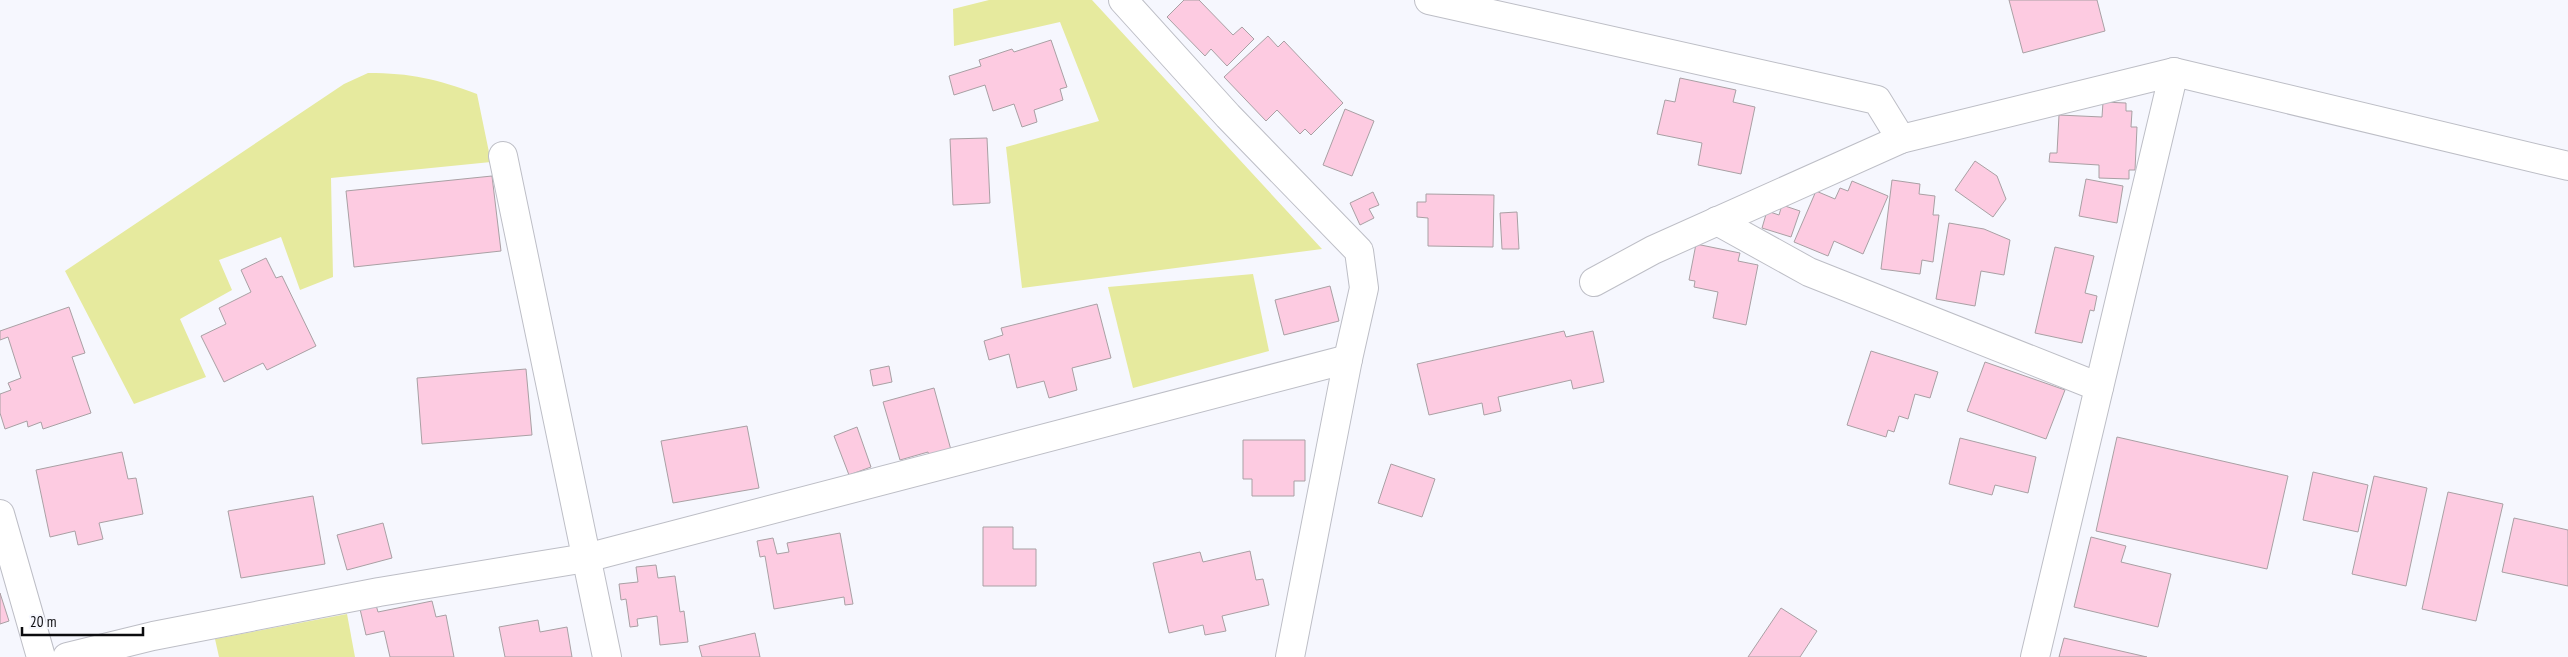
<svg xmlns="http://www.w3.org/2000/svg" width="2568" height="657" viewBox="0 0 2568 657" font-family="'PT Sans Narrow',sans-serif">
	<rect width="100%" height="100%" fill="#f6f7fe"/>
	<!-- green -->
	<g fill="#e6ea9e">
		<path d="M989,0h103l230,249 -300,39 -16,-141 93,-26 -39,-99 -106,24 -1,-37z"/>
		<path d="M368,73c43,0 69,6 109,21l14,68 -160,16 2,99 -33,13 -19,-53 -62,23 13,30 -52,29 26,58 -72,27 -69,-133 279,-187z"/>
		<path d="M1253,274l16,77 -136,37 -25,-101z"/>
		<path d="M347,614l8,43h-136l-4,-18z"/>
	</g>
	<!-- building -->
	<g fill="#fdcbe1" stroke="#a9a0a4">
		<path d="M1184,0h15l34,35 9,-8 12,12 -27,27 -16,-17 -6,7 -38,-39z"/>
		<path d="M2009,0h88l8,31 -82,22z"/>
		<path d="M1268,36l10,11 6,-6 59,62 -32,32 -6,-6 -5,5 -23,-24 -11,11 -42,-44z"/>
		<path d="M1051,40l16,47 -7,2 3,11 -29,10 3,12 -15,5 -8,-23 -21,7 -8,-26 -31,10 -5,-19 32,-10 -2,-6 33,-11 2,3z"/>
		<path d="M1680,78l56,12 -3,12 22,5 -14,67 -43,-9 4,-22 -45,-9 8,-34 10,2z"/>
		<path d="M2103,102l23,1v8h6l-1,16h6l-2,43h-6v9l-30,-1v-13l-50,-3 1,-9h7l2,-38 43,2z"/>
		<path d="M1345,109l29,12 -22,55 -29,-11z"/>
		<path d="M987,138l3,65 -37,2 -3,-66z"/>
		<path d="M1975,161l22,15 9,23 -13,18 -38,-27z"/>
		<path d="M492,176l9,75 -147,16 -8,-76z"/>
		<path d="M2086,179l37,7 -6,37 -38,-7z"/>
		<path d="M1892,180l28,4 -1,10 16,2 -2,19h6l-6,47 -11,-2 -2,14 -39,-5z"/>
		<path d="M1852,181l36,15 -25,58 -29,-13 -6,15 -34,-14 22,-51 19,8 5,-11 8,3z"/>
		<path d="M1373,192l6,13 -10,4 5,9 -14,7 -10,-22z"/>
		<path d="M1426,194l68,1 -1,52 -65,-1v-28l-11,-1v-15h9z"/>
		<path d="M1782,205l18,6 -9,26 -29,-9 5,-17 12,4z"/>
		<path d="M1517,212l2,37h-17l-2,-36z"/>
		<path d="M1949,223l35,6 26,11 -6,35 -23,-4 -6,35 -39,-7z"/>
		<path d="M1696,244l44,9 -2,8 20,4 -12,60 -33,-7 5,-26 -24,-5 1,-6 -6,-1z"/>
		<path d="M2055,247l39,9 -9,37 12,3 -3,15 -4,-1 -8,33 -47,-10z"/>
		<path d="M266,258l10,20 6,-2 34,70 -49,24 -4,-7 -39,19 -23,-46 25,-12 -7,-16 32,-16 -10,-22z"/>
		<path d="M1330,286l9,35 -55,14 -9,-35z"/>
		<path d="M1097,304l14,54 -39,10 5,22 -28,8 -5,-17 -27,7 -8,-34 -20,6 -5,-19 19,-6 -2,-7z"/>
		<path d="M69,307l16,46 -13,4 19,56 -48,16 -2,-7 -13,5 -1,-6 -22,8 -5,-16v-19l11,-4 -3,-7 13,-5 -13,-41 -8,3v-9z"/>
		<path d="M1564,331l2,6 27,-6 11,51 -31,7 -2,-9 -73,17 3,14 -17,4 -2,-12 -53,12 -12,-51z"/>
		<path d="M1871,351l67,21 -8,26 -15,-4 -7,25 -9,-3 -5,16 -6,-2 -2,7 -39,-12z"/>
		<path d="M1985,362l80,28 -19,49 -79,-28z"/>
		<path d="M889,366l3,16 -19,4 -3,-16z"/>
		<path d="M526,369l6,66 -110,9 -5,-66z"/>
		<path d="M934,388l17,62 -22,6 -1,-4 -28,8 -17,-58z"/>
		<path d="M747,426l12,62 -86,15 -12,-62z"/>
		<path d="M857,427l14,40 -22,8 -15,-39z"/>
		<path d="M2117,437l171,39 -21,93 -171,-38z"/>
		<path d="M1960,438l76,19 -8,36 -33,-8 -3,10 -43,-11z"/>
		<path d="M1243,440h62v41h-11v15h-42v-17h-9z"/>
		<path d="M122,452l6,27 8,-1 7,36 -44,9 4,16 -25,6 -3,-14 -25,6 -14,-67z"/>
		<path d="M1391,464l44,15 -13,38 -44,-14z"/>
		<path d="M2313,472l55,13 -10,47 -55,-12z"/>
		<path d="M2374,476l53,12 -21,98 -54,-12z"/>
		<path d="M2448,492l55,12 -27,117 -54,-12z"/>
		<path d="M313,496l12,68 -84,14 -13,-67z"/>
		<path d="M2514,518l54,12v56l-66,-14z"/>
		<path d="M383,523l9,35 -45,12 -10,-35z"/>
		<path d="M983,527h30v22h23v37h-53z"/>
		<path d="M840,533l13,71 -8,1 -1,-8 -70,12 -9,-53 -5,1 -3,-16 16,-3 4,16 12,-2 -2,-9z"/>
		<path d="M2091,537l35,9 -5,16 50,12 -13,53 -84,-20z"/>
		<path d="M1250,551l6,29 7,-1 6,26 -47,11 4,15 -21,4 -2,-10 -34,8 -16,-70 47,-11 3,10z"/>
		<path d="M656,565l2,13 17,-2 5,36 4,-1 4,31 -28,3 -3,-29 -20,3 1,7 -8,1 -4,-28 -5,1 -2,-16 19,-2 -2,-15z"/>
		<path d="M0,593l9,28 -9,3z"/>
		<path d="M432,601l4,16 10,-2 8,42h-64l-6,-26 -18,4 -6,-26 16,-4 2,7z"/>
		<path d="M1781,608l36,23 -17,26h-52z"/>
		<path d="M538,620l2,12 27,-5 5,30h-67l-6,-30z"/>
		<path d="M755,633l5,24h-58l-3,-11z"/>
		<path d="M2064,638l83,19h-88z"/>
	</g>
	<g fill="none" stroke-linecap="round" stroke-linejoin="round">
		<!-- minor casing -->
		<g stroke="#bdbec6" stroke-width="30">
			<g id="minor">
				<path d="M1123,0l105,116 131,135 5,37 -16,71 -58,298"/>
				<path d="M1429,0l448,100 24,39"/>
				<path d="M2174,72l394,94"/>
				<path d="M503,156l104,501"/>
				<path d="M1717,221l92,51 290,115"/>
				<path d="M1594,282l59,-32 248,-111 273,-67 -139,585"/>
				<path d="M0,514l41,143"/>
				<path d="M67,657l86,-21 226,-44 207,-34 762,-199"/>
			</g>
		</g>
		<!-- minor -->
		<use href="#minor" stroke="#fff" stroke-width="28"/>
	</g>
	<!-- scale -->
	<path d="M22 627v8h121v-8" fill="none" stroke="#0c0c0f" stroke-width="2.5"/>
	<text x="30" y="627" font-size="15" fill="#0c0c0f" stroke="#f6f7fe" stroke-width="4" paint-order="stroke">20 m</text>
</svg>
